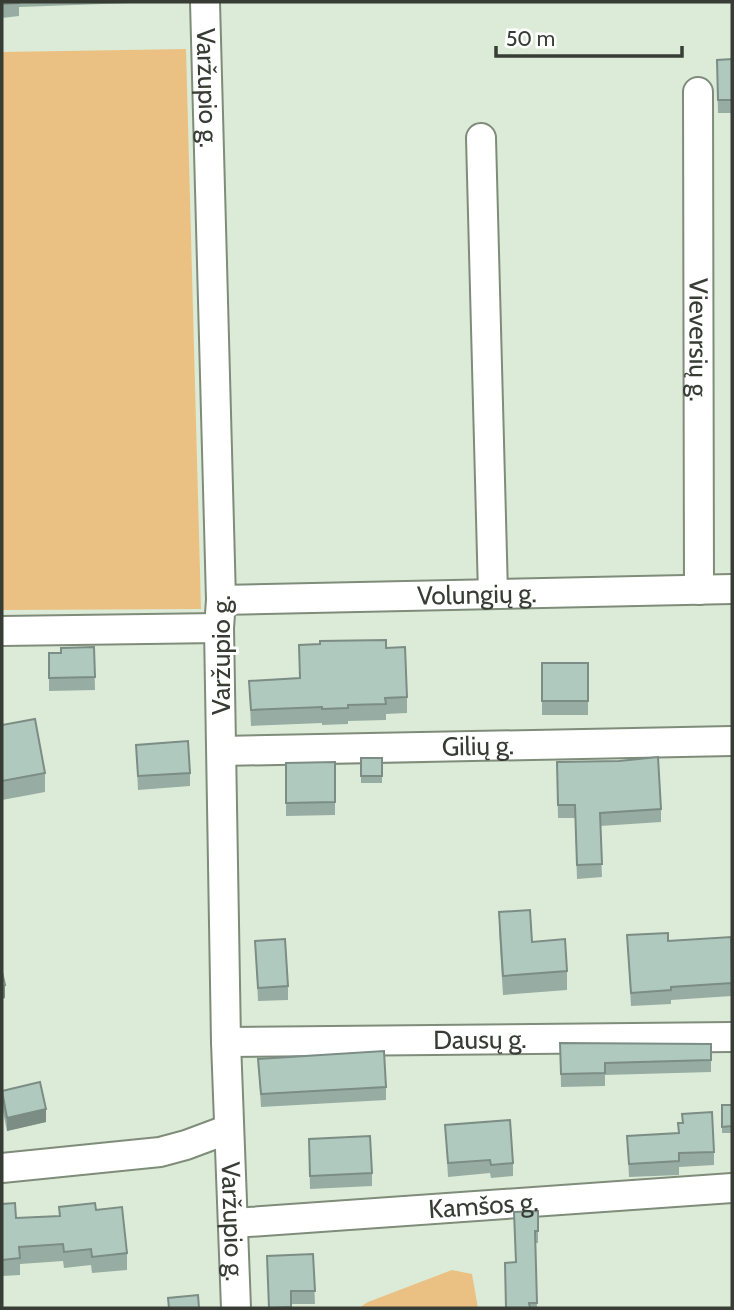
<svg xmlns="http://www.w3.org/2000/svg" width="734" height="1310" viewBox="0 0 734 1310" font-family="Cabin,sans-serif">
	<rect width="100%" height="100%" fill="#dcebd7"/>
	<!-- green -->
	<g fill="#ebc183">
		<path d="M186,49l15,560 -199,1v-558z"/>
		<path d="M452,1270l20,4 6,34h-119l9,-6z"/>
	</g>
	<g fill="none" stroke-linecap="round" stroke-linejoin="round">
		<!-- minor casing -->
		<g stroke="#7f8c7a" stroke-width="32">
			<g id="minor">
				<path id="s1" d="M205,2l16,598 -2,28 7,414 10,266"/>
				<path id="s2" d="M698,92l1,498"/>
				<path d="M481,138l12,456"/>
				<path id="s3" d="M221,600l511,-11"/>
				<path d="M2,631l217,-3"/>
				<path id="s4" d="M222,751l510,-10"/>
				<path id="s5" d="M226,1042l506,-5"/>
				<path d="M2,1168l158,-16 26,-7 43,-16"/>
				<path id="s6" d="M234,1223l498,-35"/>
			</g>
		</g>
		<!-- minor -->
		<use href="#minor" stroke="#fff" stroke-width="28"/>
	</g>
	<!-- wall -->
	<g fill="#97ada3">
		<path d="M2,2h157l-140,5v9l-17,2z"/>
		<path d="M732,59v54h-14l-1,-53z"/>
		<path d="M94,647l1,43 -46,1v-38h12z"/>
		<path d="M386,648l21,49v16l-21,1v6l-38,1v3l-26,1v-2l-71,3 -2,-45 50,-3z"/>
		<rect x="542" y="663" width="46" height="52"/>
		<path d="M2,725l43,48v19l-43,8z"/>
		<path d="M136,745l54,28v13l-52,4z"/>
		<rect x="361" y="758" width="21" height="25"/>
		<path d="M335,762v53l-49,1v-53z"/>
		<path d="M557,762l104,47v13l-61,4 2,51 -25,2 -2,-61h-17z"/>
		<path d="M499,912l68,59v19l-64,5 -4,-64z"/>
		<path d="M627,935l41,6 64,1v54l-61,4v4l-40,2z"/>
		<path d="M255,941l33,45v14l-30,1z"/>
		<path d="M560,1043l151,1v28l-106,3v11l-44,1z"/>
		<path d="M258,1059l128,28v13l-125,7z"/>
		<path d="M2,1091l44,31 -39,9 -5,-24z"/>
		<rect x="722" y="1105" width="10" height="28"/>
		<path d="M682,1114l32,38v13l-35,2v8l-50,2 -2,-41 51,-3 4,-10z"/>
		<path d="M445,1125l68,38v13l-22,2 -1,-5 -42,4z"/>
		<path d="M309,1139l63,34v13l-62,3z"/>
		<path d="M2,1204l14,14 43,-2v-9l37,3 31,43v17l-35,3 -1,-8 -27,3 -1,-7 -43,3v11l-18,1z"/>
		<path d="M538,1211v32h-3l2,65h-31l10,-46 -2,-50z"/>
		<path d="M313,1254l2,50h-24v4h-23z"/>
	</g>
	<!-- shaded-wall -->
	<g fill="#7b8d85">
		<path d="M5,985v13l-3,1v-13z"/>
		<path d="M46,1109v13l-39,9v-13z"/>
	</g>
	<!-- building -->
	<g fill="#b0c9be" stroke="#7b8d85" stroke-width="2">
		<path d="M2,2h17v1l-17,1z"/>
		<path d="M732,59v41h-14l-1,-40z"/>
		<path d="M386,640v8l19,-1 2,50 -22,1 1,6 -38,1v3l-26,1v-2l-71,3 -2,-29 51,-3 -1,-33 21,-1v-3z"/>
		<path d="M94,647l1,30 -46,1v-25h12v-5z"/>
		<rect x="542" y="663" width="46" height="38"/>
		<path d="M35,719l10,54 -43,8v-56z"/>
		<path d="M188,741l2,32 -52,3 -2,-31z"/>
		<path d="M658,757l3,52 -61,4 2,51 -25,1 -2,-60h-17l-1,-43 62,-1z"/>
		<rect x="361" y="758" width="21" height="18"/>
		<path d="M335,762v40l-49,1v-40z"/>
		<path d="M530,910l2,32 33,-3 2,32 -64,5 -4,-64z"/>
		<path d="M668,933v8l63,-4 1,46 -61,4v3l-40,3 -4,-58z"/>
		<path d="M285,939l3,47 -30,2 -3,-47z"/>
		<path d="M2,972l3,13 -3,1z"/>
		<path d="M560,1043l151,1v16l-106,3v10l-44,1z"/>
		<path d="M384,1051l2,36 -125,7 -3,-35z"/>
		<path d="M40,1082l6,27 -39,9 -5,-27z"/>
		<path d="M722,1105h10v21l-10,1z"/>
		<path d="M712,1112l2,40 -35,1v8l-50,3 -2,-28 52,-3 -1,-10h5l-1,-9z"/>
		<path d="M510,1120l3,43 -22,2 -1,-5 -42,3 -3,-38z"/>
		<path d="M370,1136l2,37 -62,3 -1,-37z"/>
		<path d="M15,1203l1,15 44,-2 -1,-9 36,-4 1,7 26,-3 5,46 -35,4 -1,-8 -27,3 -1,-8 -44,3 1,11 -18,2v-56z"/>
		<path d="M538,1211v20h-3l2,72h-8l1,5h-24l-1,-45 11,-1 -2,-50z"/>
		<path d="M313,1254l2,37h-24v16l-22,1 -2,-52z"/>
		<path d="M198,1295l1,13h-30l-1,-10z"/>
	</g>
	<g text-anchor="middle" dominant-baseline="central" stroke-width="6" stroke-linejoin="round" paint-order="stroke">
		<!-- street labels -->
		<g font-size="26" fill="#373d35" stroke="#fff">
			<text stroke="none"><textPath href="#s1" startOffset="86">Varžupio g.</textPath></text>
			<text stroke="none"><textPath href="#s2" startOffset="248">Vieversių g.</textPath></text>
			<text stroke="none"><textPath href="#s3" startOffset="256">Volungių g.</textPath></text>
			<text transform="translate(221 655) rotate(-90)">Varžupio g.</text>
			<text stroke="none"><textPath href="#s4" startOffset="256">Gilių g.</textPath></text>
			<text stroke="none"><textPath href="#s5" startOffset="254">Dausų g.</textPath></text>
			<text stroke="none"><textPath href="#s6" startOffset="250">Kamšos g.</textPath></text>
			<text stroke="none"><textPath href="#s1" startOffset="1220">Varžupio g.</textPath></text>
		</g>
	</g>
	<!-- border -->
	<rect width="734" height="1310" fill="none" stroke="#373d35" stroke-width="7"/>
	<!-- scale -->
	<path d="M496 46v10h186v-10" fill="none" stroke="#373d35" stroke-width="3.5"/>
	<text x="506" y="46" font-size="21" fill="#373d35" stroke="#ffffff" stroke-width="5" paint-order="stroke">50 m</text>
</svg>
